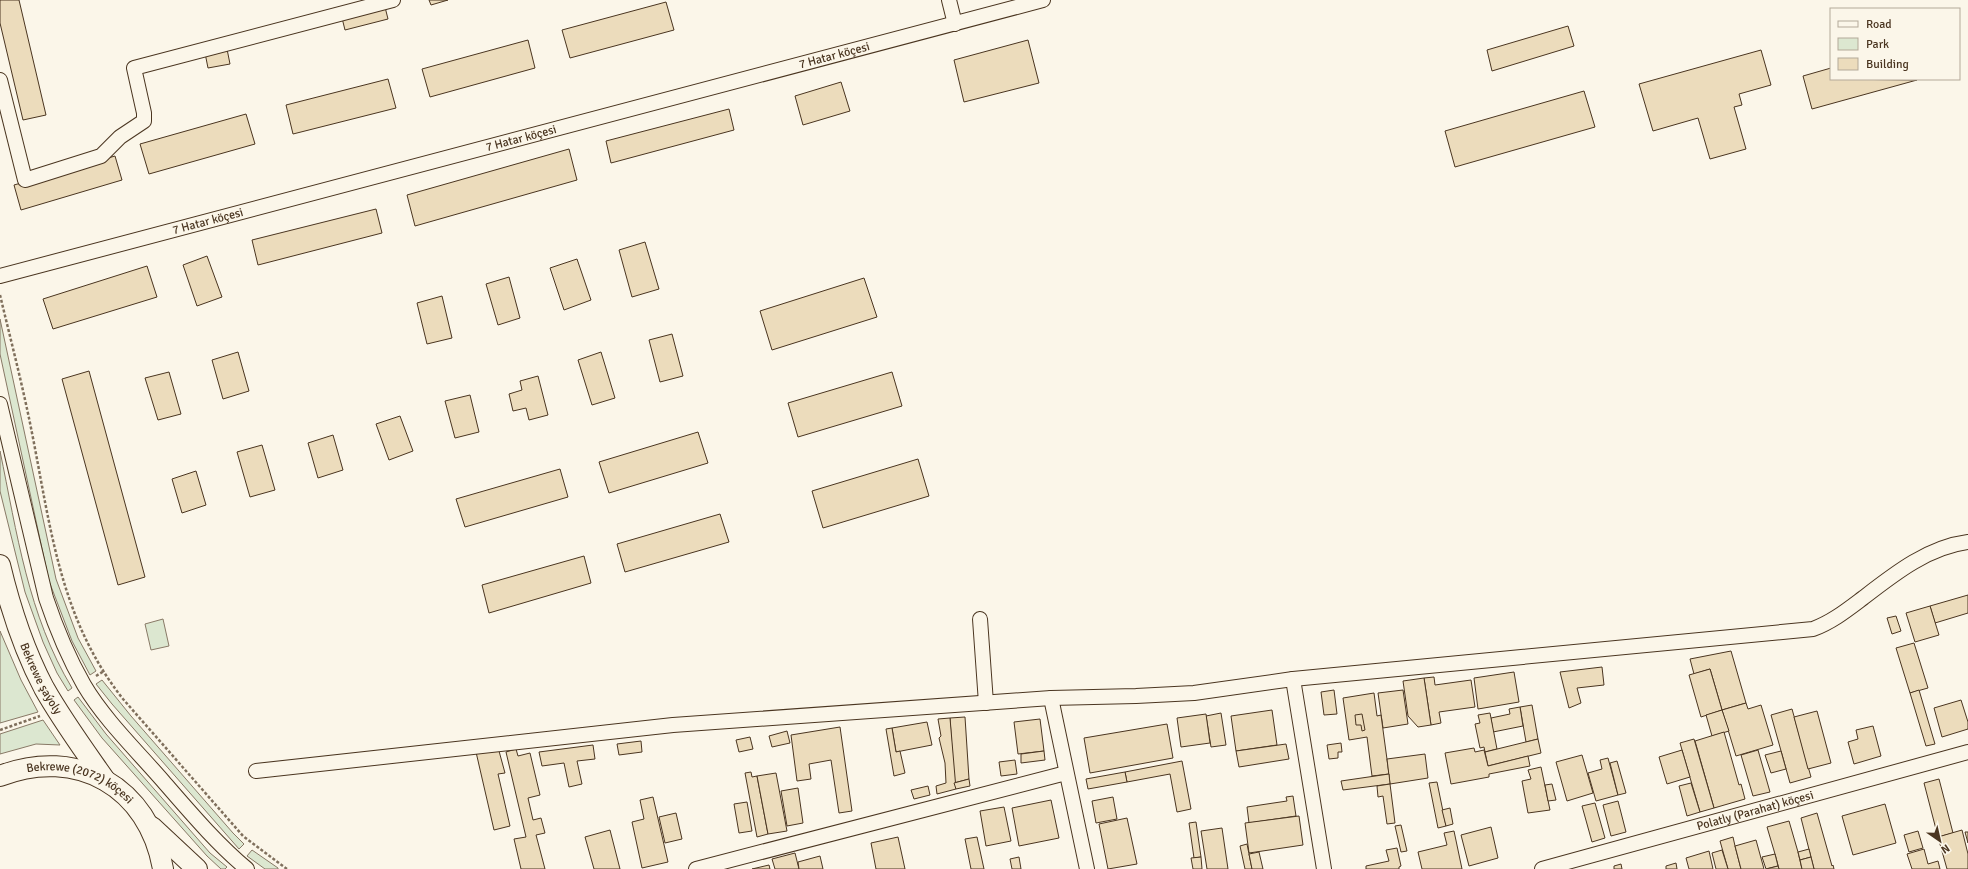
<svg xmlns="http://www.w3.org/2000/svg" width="1968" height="869" viewBox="0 0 1968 869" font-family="Signika,sans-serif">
	<rect width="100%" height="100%" fill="#fbf6e9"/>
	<!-- green -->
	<g fill="#dce7d0" stroke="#887966">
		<path d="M0,319l56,260 22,59 18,33 -6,4 -18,-34 -23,-60 -49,-227z"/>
		<path d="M0,451c17,82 28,164 72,237l-4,3 -11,-18 -14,-31 -18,-50 -25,-101z"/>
		<path d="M163,619l6,27 -18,4 -6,-26z"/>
		<path d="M0,631l21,49 17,32 -38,11z"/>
		<path d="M102,680l29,36 102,117 11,11 -5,5 -127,-145 -16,-20z"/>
		<path d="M78,697l28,37 104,119 17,14 -2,2h-4l-14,-13 -105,-118 -28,-38z"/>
		<path d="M43,720l17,25 -24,-1 -36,10v-20z"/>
		<path d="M252,850l26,18v1h-13l-18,-13z"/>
	</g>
	<!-- building -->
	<g fill="#ecdcbc" stroke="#4a3520">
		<path d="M0,0h19l27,115 -23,5 -23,-97z"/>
		<path d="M429,0h19l-17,5z"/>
		<path d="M666,2l8,28 -104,28 -8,-28z"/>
		<path d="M385,7l3,12 -43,11 -3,-12z"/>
		<path d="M1568,26l6,20 -82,25 -5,-21z"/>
		<path d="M528,40l7,28 -105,29 -8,-28z"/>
		<path d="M1028,40l11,43 -75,19 -10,-42z"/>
		<path d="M227,49l3,15 -22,4 -3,-15z"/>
		<path d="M1761,50l10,35 -32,9 3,11 -8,2 12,42 -36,10 -12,-41 -45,13 -14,-47z"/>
		<path d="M1831,68v11l86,1 -105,29 -9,-33z"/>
		<path d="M388,79l8,29 -103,26 -7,-29z"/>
		<path d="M841,82l9,29 -47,14 -8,-29z"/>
		<path d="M1584,91l11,36 -140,40 -10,-36z"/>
		<path d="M729,109l5,21 -123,33 -5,-22z"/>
		<path d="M246,114l9,30 -106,30 -9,-30z"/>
		<path d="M569,149l8,31 -162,46 -8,-31z"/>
		<path d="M115,156l7,24 -101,30 -7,-25z"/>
		<path d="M376,209l6,24 -124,32 -6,-25z"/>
		<path d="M645,242l14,47 -27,8 -13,-47z"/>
		<path d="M207,256l15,41 -25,9 -14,-41z"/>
		<path d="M577,259l14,41 -27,10 -14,-42z"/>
		<path d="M147,266l10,31 -104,32 -10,-30z"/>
		<path d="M509,277l11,41 -22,7 -12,-41z"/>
		<path d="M864,278l13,39 -105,33 -12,-39z"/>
		<path d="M442,296l10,42 -25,6 -10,-41z"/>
		<path d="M672,334l11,42 -23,6 -11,-42z"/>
		<path d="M238,352l11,39 -26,8 -11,-39z"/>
		<path d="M601,352l14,46 -23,7 -14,-45z"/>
		<path d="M89,371l56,206 -27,8 -56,-206z"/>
		<path d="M169,372l12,42 -23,6 -13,-42z"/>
		<path d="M892,372l10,34 -104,31 -10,-34z"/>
		<path d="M538,376l10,39 -19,5 -3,-12 -13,3 -4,-17 13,-4 -2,-9z"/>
		<path d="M470,395l9,37 -24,6 -10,-37z"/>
		<path d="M400,416l13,35 -24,9 -13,-36z"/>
		<path d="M698,432l10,31 -99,30 -10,-31z"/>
		<path d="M333,435l10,35 -25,8 -10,-35z"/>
		<path d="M262,445l13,45 -25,7 -13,-45z"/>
		<path d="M918,459l11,37 -106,32 -11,-37z"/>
		<path d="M560,469l8,28 -103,30 -9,-28z"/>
		<path d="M196,471l10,34 -24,8 -10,-34z"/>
		<path d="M720,514l9,28 -104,30 -8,-28z"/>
		<path d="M584,556l7,27 -102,30 -7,-28z"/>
		<path d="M1968,595v18l-33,10 -5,-17z"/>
		<path d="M1930,606l9,29 -24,7 -9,-29z"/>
		<path d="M1896,616l5,15 -9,3 -5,-16z"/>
		<path d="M1914,643l14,45 -18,5 -14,-45z"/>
		<path d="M1731,651l15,52 -24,7 -12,-41 -16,5 -4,-15z"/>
		<path d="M1602,667l2,18 -27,3 4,15 -12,5 -9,-36z"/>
		<path d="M1710,669l12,41 -21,7 -12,-42z"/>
		<path d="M1514,672l5,30 -41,7 -4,-31z"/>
		<path d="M1434,677l1,8 36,-5 4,27 -36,5 2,11 -10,2 -7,-47z"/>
		<path d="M1424,678l7,47 -13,2 -10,-11 -5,-35z"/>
		<path d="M1334,690l3,24 -13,1 -3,-23z"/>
		<path d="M1403,690l5,34 -25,4 -5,-35z"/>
		<path d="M1919,690l16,54 -9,2 -16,-53z"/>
		<path d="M1374,693l3,23 4,-1 8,59 -17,2 -5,-39 -18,3 -6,-42z"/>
		<path d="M1961,700l7,22v7l-26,8 -8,-29z"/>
		<path d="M1746,703l2,6 13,-4 12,40 -37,11 -14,-46z"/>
		<path d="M1532,705l6,34 -12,3 -6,-35z"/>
		<path d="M1520,707l3,19 -30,6 -2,-14 19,-4 -1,-5z"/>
		<path d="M1792,709l19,68 -21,6 -19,-68z"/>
		<path d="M1272,710l5,35 -41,6 -5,-35z"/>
		<path d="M1722,710l7,21 -17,5 -6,-21z"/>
		<path d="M1817,711l14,52 -23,6 -14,-52z"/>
		<path d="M1221,713l5,32 -15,2 -5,-31z"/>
		<path d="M1490,713l7,36 -12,3 -1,-5 -4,1 -5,-24 5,-1 -2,-8z"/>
		<path d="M1206,714l4,29 -29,4 -4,-29z"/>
		<path d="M1362,714l3,16 -3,1 -1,-6h-5l-1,-10z"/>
		<path d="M965,717l4,62 -15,4 -4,-65z"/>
		<path d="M950,718l6,71 -19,5 -1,-8 10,-3 -1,-20 -6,-25 2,-2 -3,-17z"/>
		<path d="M1040,719l4,32 -26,3 -4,-32z"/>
		<path d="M927,722l5,23 -36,7 -4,-24z"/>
		<path d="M1167,724l6,34 -83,15 -6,-35z"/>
		<path d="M1873,726l8,30 -27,8 -6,-22 10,-3 -2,-9z"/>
		<path d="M840,727l12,84 -13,2 -8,-53 -22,4 2,15 -14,2 -6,-46z"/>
		<path d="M892,728l4,24 4,-1 5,22 -11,3 -8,-47z"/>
		<path d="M787,731l3,12 -18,4 -3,-11z"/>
		<path d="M1724,732l15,53 2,-1 4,15 -31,9 -19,-67z"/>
		<path d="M750,737l3,12 -14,3 -3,-12z"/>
		<path d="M1538,739l3,14 -53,13 -3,-14z"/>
		<path d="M1694,739l20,69 -14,4 -20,-69z"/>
		<path d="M641,741l1,11 -23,3 -2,-11z"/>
		<path d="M1341,743l1,9h-4v6l-9,1 -2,-14z"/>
		<path d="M1286,744l3,15 -50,8 -3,-16z"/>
		<path d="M593,745l2,14 -18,2 5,23 -13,3 -5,-24 -22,3 -3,-14z"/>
		<path d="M1474,748l1,4 9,-2 4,16 40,-10 2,10 -41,8v3l-38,7 -6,-31z"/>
		<path d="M516,749l2,7 12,-3 10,42 -12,3 5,22 8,-2 4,15 -9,2 9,34h-24l-7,-30 12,-2 -20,-85z"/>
		<path d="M1682,750l8,27 -23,7 -8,-27z"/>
		<path d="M1758,750l12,42 -17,4 -12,-41z"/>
		<path d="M499,751l6,22 -7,1 12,52 -16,4 -18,-78z"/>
		<path d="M1044,751l1,9 -24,3v-9z"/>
		<path d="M1781,751l5,18 -15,4 -6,-18z"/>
		<path d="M1425,754l3,24 -38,6 -3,-25z"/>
		<path d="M1582,755l11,38 -26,8 -11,-39z"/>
		<path d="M1608,758l10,37 -22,6 -8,-28 14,-4 -2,-9z"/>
		<path d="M1015,760l2,14 -16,2 -2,-14z"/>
		<path d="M1182,761l9,48 -14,3 -7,-38 -43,8 -2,-10z"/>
		<path d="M1617,761l9,32 -8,2 -8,-32z"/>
		<path d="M1541,767l9,43 -22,3 -6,-32 9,-2 -3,-9z"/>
		<path d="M751,772l1,5 5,-1 11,58 -11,3 -12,-64z"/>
		<path d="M1125,772l2,10 -39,7 -2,-10z"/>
		<path d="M776,773l11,58 -19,3 -11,-58z"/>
		<path d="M1389,774l1,10 -47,6 -2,-9z"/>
		<path d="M969,779l1,7 -14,3 -2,-6z"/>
		<path d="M1939,779l14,54 -15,4 -14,-54z"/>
		<path d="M1437,782l9,44 -8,2 -9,-45z"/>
		<path d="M1691,783l9,29 -13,4 -8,-30z"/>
		<path d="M1390,784l5,39 -8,1 -4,-28 -5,1 -1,-11z"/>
		<path d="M1552,784l4,16 -8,1 -3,-16z"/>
		<path d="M928,786l2,9 -16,4 -3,-9z"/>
		<path d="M798,788l5,35 -16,3 -6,-35z"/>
		<path d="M1293,796l3,20 -47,7 -2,-16 40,-6 -1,-4z"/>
		<path d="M653,797l15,65 -26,6 -10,-46 12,-3 -4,-19z"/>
		<path d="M1113,797l4,22 -21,4 -4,-22z"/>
		<path d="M1051,800l8,38 -40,8 -7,-38z"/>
		<path d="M1618,801l8,31 -15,4 -8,-31z"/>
		<path d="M747,802l5,29 -13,2 -5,-29z"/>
		<path d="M1595,803l10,35 -13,4 -10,-36z"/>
		<path d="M1885,804l11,39 -43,12 -11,-39z"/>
		<path d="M1004,807l7,34 -25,5 -6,-35z"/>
		<path d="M1450,808l3,16 -7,2 -4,-16z"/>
		<path d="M676,813l6,26 -17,4 -6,-26z"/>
		<path d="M1817,813l15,53 1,-1 1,4h-20l-13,-51z"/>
		<path d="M1299,816l4,29 -54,8 -4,-30z"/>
		<path d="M1127,818l10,46 -29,5 -9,-45z"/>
		<path d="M1789,821l9,31 4,17h-23l-4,-15 -8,-27z"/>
		<path d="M1196,822l5,35 -7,1 -5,-35z"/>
		<path d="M1401,825l6,26 -6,1 -6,-26z"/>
		<path d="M1491,827l7,31 -29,8 -8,-31z"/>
		<path d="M1222,828l6,41h-21l-6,-38z"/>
		<path d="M610,830l10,39h-26l-9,-32z"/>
		<path d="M1962,830l6,24v15h-21l-9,-32z"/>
		<path d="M1454,831l8,38h-40l-4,-17 29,-7 -3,-12z"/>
		<path d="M1918,831l5,17 -14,4 -5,-17z"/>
		<path d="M1965,832h3v11z"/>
		<path d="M898,837l7,32h-29l-5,-26z"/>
		<path d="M977,837l7,32h-13l-6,-30z"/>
		<path d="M1733,837l2,9 6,23h-13l-8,-28z"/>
		<path d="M1756,840l8,29h-23l-6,-23z"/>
		<path d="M1247,844l5,25h-7l-5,-23z"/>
		<path d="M1397,848l4,18 -2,1v2h-33v-3l23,-5 -3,-11z"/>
		<path d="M1809,849l2,8 -11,3 -2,-8z"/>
		<path d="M1924,849l4,15 10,-3 2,8h-28l-5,-15z"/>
		<path d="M1722,850l6,19h-12l-4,-16z"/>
		<path d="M1709,851l4,18h-24l-3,-11z"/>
		<path d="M1259,852l4,17h-11l-3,-15z"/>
		<path d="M795,853l4,16h-24l-3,-10z"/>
		<path d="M1775,854l3,12 -12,3 -4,-12z"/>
		<path d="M820,856l3,13h-24l-1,-7z"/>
		<path d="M1019,857l2,12h-9l-2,-10z"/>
		<path d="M1201,857l1,12h-9l-2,-11z"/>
		<path d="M1811,857l3,12h-12l-2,-9z"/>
		<path d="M1676,863l1,6h-11v-3z"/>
		<path d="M1621,864l1,5h-8v-3z"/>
		<path d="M769,865l1,4h-18z"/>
		<path d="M1778,866l1,3h-13z"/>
	</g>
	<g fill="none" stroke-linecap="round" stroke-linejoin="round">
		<!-- street casing -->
		<g stroke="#4a3520" stroke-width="16">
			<g id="street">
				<path d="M949,0l6,24"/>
				<path d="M0,80l25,100 76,-24 19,-19 24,-16v-8l-10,-45 259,-68"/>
				<path id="s1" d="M0,276l1043,-276"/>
				<path d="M0,404l46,194c10,30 22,59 38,87 20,34 53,66 79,96 27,31 53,62 84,88"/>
				<path d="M980,619l6,84"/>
				<path d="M1293,679l31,190"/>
				<path d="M1051,698l36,171"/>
				<path d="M256,771l417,-46 378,-27 85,-2 58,-3 99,-14 520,-50c19,-7 34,-19 50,-31 31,-24 65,-51 105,-56"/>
				<path d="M696,869l370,-96"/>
				<path id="s2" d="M1542,869l426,-117"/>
			</g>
		</g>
		<!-- secondary casing -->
		<g stroke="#4a3520" stroke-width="22">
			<g id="secondary">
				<path id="s3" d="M0,565c10,42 24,85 44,123 18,32 40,62 61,92"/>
				<path id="s4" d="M0,776c77,-30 149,11 163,93"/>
				<path d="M152,827l45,42"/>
			</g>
		</g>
		<!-- path -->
		<g stroke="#7f6f5c" stroke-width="2.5" stroke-dasharray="3 2" stroke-linecap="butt">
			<path d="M0,295c11,46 23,92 32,138 19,96 28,186 91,266l120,137 44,33"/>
			<path d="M96,676l8,-5"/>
			<path d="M0,730l40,-14"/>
		</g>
		<!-- street -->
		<use href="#street" stroke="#fbf6e9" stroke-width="14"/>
		<!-- secondary -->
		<use href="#secondary" stroke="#fbf6e9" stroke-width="20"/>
	</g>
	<g text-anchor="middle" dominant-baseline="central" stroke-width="3" stroke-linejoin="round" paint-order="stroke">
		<!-- street labels -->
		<g font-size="12" fill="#4a3520" stroke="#fbf6e9">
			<text stroke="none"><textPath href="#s1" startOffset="863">7 Hatar köçesi</textPath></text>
			<text stroke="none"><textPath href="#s1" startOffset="539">7 Hatar köçesi</textPath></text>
			<text stroke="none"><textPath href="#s1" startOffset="215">7 Hatar köçesi</textPath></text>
			<text stroke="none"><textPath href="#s3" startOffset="121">Bekrewe şaýoly</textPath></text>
			<text stroke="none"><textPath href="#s4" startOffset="85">Bekrewe (2072) köçesi</textPath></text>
			<text stroke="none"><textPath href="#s2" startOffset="221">Polatly (Parahat) köçesi</textPath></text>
		</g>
	</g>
	<!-- legend -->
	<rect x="1830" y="8" width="130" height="72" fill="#fbf6e9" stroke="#b4a999"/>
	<rect x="1838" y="21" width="20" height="6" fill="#fbf6e9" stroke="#b4a999"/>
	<text x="1866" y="28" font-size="12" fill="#4a3520">Road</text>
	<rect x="1838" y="38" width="20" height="12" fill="#dce7d0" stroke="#b4a999"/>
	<text x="1866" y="48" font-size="12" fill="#4a3520">Park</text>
	<rect x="1838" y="58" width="20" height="12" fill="#ecdcbc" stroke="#b4a999"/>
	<text x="1866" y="68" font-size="12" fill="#4a3520">Building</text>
	<!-- north arrow -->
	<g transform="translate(1940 841) rotate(146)" stroke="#fbf6e9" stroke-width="3" paint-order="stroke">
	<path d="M0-3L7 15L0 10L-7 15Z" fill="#4a3520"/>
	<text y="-6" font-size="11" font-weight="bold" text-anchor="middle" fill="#4a3520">N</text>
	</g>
</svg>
